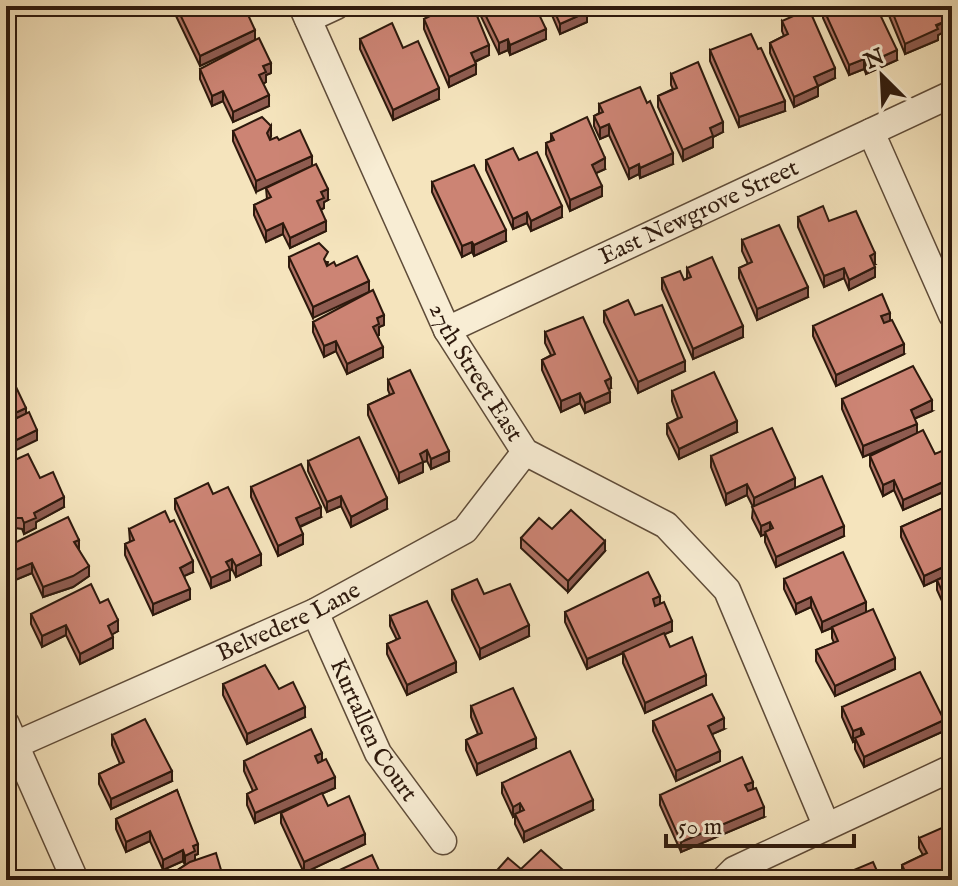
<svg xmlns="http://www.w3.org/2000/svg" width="958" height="886" viewBox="0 0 958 886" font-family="'IM FELL English',serif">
	<rect width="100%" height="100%" fill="#f5e4bd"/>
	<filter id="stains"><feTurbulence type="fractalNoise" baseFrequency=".0025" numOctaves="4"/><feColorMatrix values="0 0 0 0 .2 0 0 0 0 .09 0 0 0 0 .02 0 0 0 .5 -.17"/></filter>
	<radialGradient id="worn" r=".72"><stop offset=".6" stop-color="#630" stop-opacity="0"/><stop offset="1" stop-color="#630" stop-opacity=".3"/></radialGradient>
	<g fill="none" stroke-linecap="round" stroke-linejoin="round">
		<!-- minor casing -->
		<g stroke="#5f4c39" stroke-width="29">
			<g id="minor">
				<path id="s1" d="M302,6l145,324 78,122 141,73 61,65 99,235"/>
				<path d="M308,19l28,-13"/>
				<path d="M871,132l81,183"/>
				<path id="s2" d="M447,330l505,-236"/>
				<path id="s3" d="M315,612l63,141 65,88"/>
				<path d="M6,724l69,156"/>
				<path id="s4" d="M15,745l300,-133 150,-82 60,-78"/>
				<path d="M724,880l10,-10 218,-102"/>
			</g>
		</g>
		<!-- minor -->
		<use href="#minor" stroke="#f8edd4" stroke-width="26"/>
	</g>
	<!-- wall -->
	<g fill="#af7264" stroke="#2d190d" stroke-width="2">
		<path d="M176,6h38l-1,8h9l33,26 -55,26 -24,-50z"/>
		<path d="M434,6h39l16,49 -14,7 1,12 -27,13 -25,-58v-10l10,-5z"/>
		<path d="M476,6h59l11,33 -36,16 -2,-5 -9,4z"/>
		<path d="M548,6h42l-4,2 1,14 -27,12z"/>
		<path d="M885,6h54l7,25 -8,4v5l-33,14z"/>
		<path d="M823,8l74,52 -31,14 -2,-5 -15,6 -26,-57z"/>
		<path d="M782,21l53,57 -17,8v10l-24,11 -24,-54v-10l14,-7 -2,-5z"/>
		<path d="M360,39l43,9 36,51 -46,21 -33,-71z"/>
		<path d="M710,50l75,61 -46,16 -29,-66z"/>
		<path d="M200,69l71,4 -5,2v7l-3,2 6,22 -36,16 -10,-21 -11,5 -12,-27z"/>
		<path d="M671,74l52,58 -10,5v10l-30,14 -25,-54v-11l15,-7 -2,-4z"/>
		<path d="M599,104l74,60 -33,14 -1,-4 -10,5 -20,-44 -9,4 -6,-13v-10l5,-3z"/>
		<path d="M233,131l38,5 -15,56 -23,-51z"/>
		<path d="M551,134l54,35 -9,4 6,23 -32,15 -24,-57v-11l5,-2z"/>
		<path d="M952,143v16l-2,-5v-10z"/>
		<path d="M486,160h33l43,57 -31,14 -4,-8 -14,6 -27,-59z"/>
		<path d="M952,171v22l-4,-9v-11z"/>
		<path d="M432,182l74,59 -32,15 -2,-4 -10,5 -30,-65z"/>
		<path d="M266,188l62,12 -4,2v6l-3,2 5,21 -36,17 -7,-14 -17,8 -12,-27v-10l13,-6z"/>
		<path d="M798,217l31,4 46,43h-1l1,13 -26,13 -5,-12 -20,9 -26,-60z"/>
		<path d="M742,240l66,57 -51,23 -18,-42v-10l9,-4 -6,-13z"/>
		<path d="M289,257l39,5 -15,56 -24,-51z"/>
		<path d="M687,268l56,69 -50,22 -31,-70v-11l22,2 3,-2z"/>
		<path d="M604,311l31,4 50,56 -47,22 -34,-71z"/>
		<path d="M313,322l71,3 -5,2v8l-2,1 6,21 -36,17 -11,-23 -12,6 -11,-25z"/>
		<path d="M813,326l91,28 -68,32 -23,-50z"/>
		<path d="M545,332l66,56 -2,1 1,13 -25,11 -5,-10 -19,9 -19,-42v-10l9,-5 -6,-12z"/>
		<path d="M388,380l61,81 -18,8 -4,-8 -4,1v10l-24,11 -31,-68v-10l22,-10 -2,-5z"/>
		<path d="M672,391l65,41 -58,27 -12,-25v-10l11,-6 -6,-17z"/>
		<path d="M842,399l90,12 -18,8 3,14 18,21 17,-4v38l-49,22 -9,-20 -11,6 -13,-30v-10l29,-14 -36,15 -21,-48z"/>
		<path d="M711,456l84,32 49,48 -68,31 -11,-25v-8l-4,2 -9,-18 1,-11 -6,-12 -21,10 -15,-38z"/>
		<path d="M308,461l79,48 -36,18 -10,-21 -14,6 -19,-41z"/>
		<path d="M6,464l34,14 24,29 -28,15v6l-12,6 -2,-5 -7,-1 -9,-23z"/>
		<path d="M251,487l70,30 -21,10 3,17 -25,12 -27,-59z"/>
		<path d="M213,494l48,71 -25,12 -4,-8 -2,2v9l-19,8 -36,-79v-10z"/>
		<path d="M952,504v119l-15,-33v-10l-13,6 -23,-49v-10z"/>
		<path d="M129,529l64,43 -9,4 6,23 -37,16 -28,-60v-11l5,-2z"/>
		<path d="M521,538l84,13 -37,41 -47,-44z"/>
		<path d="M6,547l73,3 10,26 -16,11 -30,10 -11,-24 -24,10 -2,-5z"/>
		<path d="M784,579l82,33 29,57 -60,27 -19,-35v-11l18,-7 -2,-5v-10l-10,4 -11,-25 -15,7 -12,-25z"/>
		<path d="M452,590l32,4 45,42 -49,23 -28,-59z"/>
		<path d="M100,603l18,28 -6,3 1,14 -33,16 -14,-29 -24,12 -11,-23v-10z"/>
		<path d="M660,604l12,27 -8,3 6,13 36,38 -61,28 -22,-50v-10l-36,16 -22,-47v-10z"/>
		<path d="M390,616l66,56 -49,23 -20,-41v-10l10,-4 -7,-14z"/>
		<path d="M223,684l56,5 26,28 -58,27 -24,-49z"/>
		<path d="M471,706l65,42 -59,27 -11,-25v-10l12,-6 -7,-17z"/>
		<path d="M842,707l102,24 -80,36 -9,-18v-9l-2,2 -11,-25z"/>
		<path d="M653,721l71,8 -12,5 8,27 -44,20 -23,-50z"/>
		<path d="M112,735l60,46 -61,28 -12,-25v-10l21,-10 -8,-19z"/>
		<path d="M244,761h78l13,27 -80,35 -8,-18v-11l6,-3 -9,-20z"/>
		<path d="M502,783l91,27 -69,32 -9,-18v-8l-2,1 -11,-24z"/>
		<path d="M177,790l21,64 -3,1v5l29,20h-54v-5l15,-10 -2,-4 -20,9 -13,-29 -24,11 -10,-23v-10z"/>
		<path d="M660,795l104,22 -83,35 -21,-47z"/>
		<path d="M328,806l37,38 -61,29 -23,-50v-10z"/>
		<path d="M919,838l33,42h-48l-2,-5v-10l21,-10 -4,-7z"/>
	</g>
	<!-- shaded-wall -->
	<g fill="#8f5c51" stroke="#2d190d" stroke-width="2">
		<path d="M587,12v10l-27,12v-10z"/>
		<path d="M946,21v10l-8,4v5l-33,14v-10z"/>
		<path d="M546,29v10l-36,16v-10z"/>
		<path d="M255,30v10l-55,26v-10z"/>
		<path d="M508,39v11l-9,4v-11z"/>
		<path d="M489,45v10l-18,8v-10z"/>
		<path d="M897,50v10l-31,14v-10z"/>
		<path d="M864,59v10l-15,6v-10z"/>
		<path d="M271,63v10l-5,2v7l-7,4v-11l4,-9z"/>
		<path d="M476,64v10l-27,13v-10z"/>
		<path d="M835,68v10l-21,10v-11z"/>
		<path d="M818,86v10l-24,11v-10z"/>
		<path d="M439,88v11l-46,21v-10z"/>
		<path d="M223,91v10l-11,5v-10z"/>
		<path d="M269,95v11l-36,16v-10z"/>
		<path d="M785,101v10l-46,16v-10z"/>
		<path d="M723,122v10l-10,5v10l-30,14v-11l27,-22z"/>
		<path d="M609,124v11l-9,4v-11z"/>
		<path d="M271,126v10l-4,8v-11z"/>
		<path d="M673,153v11l-33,14v-10z"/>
		<path d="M312,156v10l-56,26v-11z"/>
		<path d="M605,158v11l-13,6v-10z"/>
		<path d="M639,164v10l-10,5v-10z"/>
		<path d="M602,186v10l-32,15v-11z"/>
		<path d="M328,189v11l-4,2v6l-7,3v-10l4,-9z"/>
		<path d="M562,206v11l-31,14v-10z"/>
		<path d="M527,212v11l-14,6v-10z"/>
		<path d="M326,221v10l-36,17v-10z"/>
		<path d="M283,223v11l-17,8v-11z"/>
		<path d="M506,230v11l-32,15v-11z"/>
		<path d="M472,242v10l-10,5v-11z"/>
		<path d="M875,253v11l-5,2v-10z"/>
		<path d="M875,267v10l-26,13v-10z"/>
		<path d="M844,268v10l-20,9v-11z"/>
		<path d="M369,281v11l-56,26v-11z"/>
		<path d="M808,287v10l-51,23v-11z"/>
		<path d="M890,313v10l-9,4v-11z"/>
		<path d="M384,315v10l-5,2v8l-6,2v-10l4,-9z"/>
		<path d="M743,326v11l-50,22v-10z"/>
		<path d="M336,341v10l-12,6v-11z"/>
		<path d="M904,344v10l-68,32v-11z"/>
		<path d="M383,347v10l-36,17v-10z"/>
		<path d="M685,361v10l-47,22v-11z"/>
		<path d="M611,378v10l-6,3v-10z"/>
		<path d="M610,392v10l-25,11v-10z"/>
		<path d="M580,393v10l-19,9v-11z"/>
		<path d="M932,400v11l-21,9v-10z"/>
		<path d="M26,408v11l-11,5v-11z"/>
		<path d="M737,421v11l-58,27v-10z"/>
		<path d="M917,424v10l-54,23v-11z"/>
		<path d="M37,430v10l-31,15v-10z"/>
		<path d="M427,450v11l-4,1v10l-24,11v-10l21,-19z"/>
		<path d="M449,451v10l-18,8v-10z"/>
		<path d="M795,478v11l-41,19v-10z"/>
		<path d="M952,478v10l-49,22v-10z"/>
		<path d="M894,480v10l-11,6v-11z"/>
		<path d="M747,484v11l-21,10v-11z"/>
		<path d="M341,496v10l-14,6v-10z"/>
		<path d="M64,497v10l-28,15v6l-12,6v-11l10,-10z"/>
		<path d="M387,498v11l-36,18v-10z"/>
		<path d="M321,507v10l-25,11v-10z"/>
		<path d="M770,522v10l-9,4v-10z"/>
		<path d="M844,526v10l-68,31v-10z"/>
		<path d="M303,534v10l-25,12v-10z"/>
		<path d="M79,540v10l-5,-8z"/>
		<path d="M605,541v10l-37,41v-11z"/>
		<path d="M261,554v11l-25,12v-11z"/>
		<path d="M232,559v10l-2,2v9l-19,8v-10l15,-16z"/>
		<path d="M193,561v11l-13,6v-10z"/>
		<path d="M32,563v10l-24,10v-10z"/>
		<path d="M952,563v10l-28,13v-10z"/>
		<path d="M89,566v10l-16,11 -30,10v-10z"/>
		<path d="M190,589v10l-37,16v-11z"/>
		<path d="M660,596v10l-7,4v-11z"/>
		<path d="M811,597v10l-15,7v-10z"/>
		<path d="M866,602v11l-44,19v-10z"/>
		<path d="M118,620v11l-10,6v-11z"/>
		<path d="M672,621v10l-85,38v-10z"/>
		<path d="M66,625v10l-24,12v-11z"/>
		<path d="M529,625v11l-49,23v-10z"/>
		<path d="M113,637v11l-33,16v-10z"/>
		<path d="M895,658v11l-60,27v-10z"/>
		<path d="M456,662v10l-49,23v-10z"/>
		<path d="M706,675v10l-61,28v-10z"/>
		<path d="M305,707v10l-58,27v-10z"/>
		<path d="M724,718v11l-16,7v-10z"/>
		<path d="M944,720v11l-80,36v-10z"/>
		<path d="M861,728v10l-8,4v-11z"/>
		<path d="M536,738v10l-59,27v-11z"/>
		<path d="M720,751v10l-44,20v-10z"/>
		<path d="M322,753v10l-7,4v-11z"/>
		<path d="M172,771v10l-61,28v-10z"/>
		<path d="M335,777v11l-80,35v-10z"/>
		<path d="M753,782v10l-8,4v-11z"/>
		<path d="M593,800v10l-69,32v-10z"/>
		<path d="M520,803v10l-7,4v-10z"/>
		<path d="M764,807v10l-83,35v-10z"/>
		<path d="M150,831v10l-24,11v-10z"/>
		<path d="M365,834v10l-61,29v-11z"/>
		<path d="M198,844v10l-3,1v6l-10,5v-10l8,-10z"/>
		<path d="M183,850v11l-20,9v-10z"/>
	</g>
	<!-- building -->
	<g fill="#cc8474" stroke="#2d190d" stroke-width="2">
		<path d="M176,6h35l-1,1 3,7 8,-3 1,3 18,-8h4l11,24 -55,26z"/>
		<path d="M435,6h38l16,39 -18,8 5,11 -27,13 -25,-58 14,-7z"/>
		<path d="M481,6h54l11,23 -36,16 -2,-6 -9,4z"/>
		<path d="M552,6h33l2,6 -27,12z"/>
		<path d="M827,6h49l21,44 -31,14 -2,-5 -15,6 -26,-57z"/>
		<path d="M890,6h49l7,15 -10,4 2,4 -33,15z"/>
		<path d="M809,9l26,59 -21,9 4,9 -24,11 -24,-54 18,-9 -6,-13z"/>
		<path d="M392,23l11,25 15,-7 21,47 -46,22 -33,-71z"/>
		<path d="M751,34l7,15 3,-1 24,53 -46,16 -29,-67z"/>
		<path d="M259,38l12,25 -8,3 3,6 -7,3 10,20 -36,17 -10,-21 -11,5 -12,-27z"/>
		<path d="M698,62l25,60 -13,6 3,8 -30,14 -25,-54 19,-8 -6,-14z"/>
		<path d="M640,87l7,16 3,-2 23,52 -33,15 -1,-4 -10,5 -20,-45 -9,4 -6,-12 9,-4 -4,-8z"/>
		<path d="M262,117l9,9 -4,7 3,7 7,-3 2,3 21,-10 12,26 -56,25 -23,-50z"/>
		<path d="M587,117l18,41 -13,7 10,21 -32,14 -24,-57 8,-3 -3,-6z"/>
		<path d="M513,148l6,12 18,-8 25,54 -31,15 -4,-9 -14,7 -27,-59z"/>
		<path d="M316,164l12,25 -7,3 3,6 -7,3 9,20 -36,17 -7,-15 -17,8 -12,-26 17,-8 -5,-9z"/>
		<path d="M474,165l32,65 -32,15 -2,-3 -10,4 -30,-64z"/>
		<path d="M952,171v12l-4,-10z"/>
		<path d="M823,206l6,15 27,-10 19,42 -5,3 5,11 -26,13 -5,-12 -20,8 -26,-59z"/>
		<path d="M779,225l29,62 -51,22 -18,-41 13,-6 -10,-22z"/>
		<path d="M319,243l9,9 -4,7 3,7 7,-4 2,4 21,-10 12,25 -56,26 -24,-50z"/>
		<path d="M712,257l31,69 -50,23 -31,-71 18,-7 4,9 7,-3 -4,-9z"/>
		<path d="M373,290l11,25 -7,3 2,6 -6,3 10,20 -36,17 -11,-23 -12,5 -11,-24z"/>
		<path d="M882,294l8,19 -9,3 3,7 8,-3 12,24 -68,31 -23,-49z"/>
		<path d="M628,300l7,15 27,-10 23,56 -47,21 -34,-71z"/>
		<path d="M583,317l28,61 -6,3 5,11 -25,11 -5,-10 -19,8 -19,-41 13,-6 -10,-22z"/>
		<path d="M913,366l19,34 -21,10 6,14 -54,22 -21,-47z"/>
		<path d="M410,370l39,81 -18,8 -4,-9 -7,4 3,8 -24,11 -31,-68 26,-12 -6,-13z"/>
		<path d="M714,372l23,49 -58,28 -12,-25 15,-7 -10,-26z"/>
		<path d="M16,387l10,21 -11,5 2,5 12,-6 8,18 -31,15v-53z"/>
		<path d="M772,428l23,50 -41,20 -7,-14 -21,10 -15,-38z"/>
		<path d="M923,430l12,24 16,-7 1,3v28l-49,22 -9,-20 -11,5 -13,-29z"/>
		<path d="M359,437l28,61 -36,19 -10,-21 -14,6 -19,-41z"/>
		<path d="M28,454l12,24 13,-6 11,25 -30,16 2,5 -12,5 -2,-5h-7l-9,-23v-31z"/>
		<path d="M301,464l20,43 -25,11 7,16 -25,12 -27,-59z"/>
		<path d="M822,476l22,50 -68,31 -11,-25 8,-4 -3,-6 -9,4 -9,-19z"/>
		<path d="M208,483l5,11 15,-7 33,67 -25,12 -4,-7 -6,3 4,7 -19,9 -36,-79z"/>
		<path d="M952,504v59l-28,13 -23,-49z"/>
		<path d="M571,510l34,31 -37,40 -47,-43 18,-20 13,11z"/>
		<path d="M165,511l5,11 4,-2 19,41 -13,7 10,21 -37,15 -28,-60 9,-4 -5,-11z"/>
		<path d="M68,517l11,23 -5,2 15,24 -16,10 -30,11 -11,-24 -24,10 -2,-5v-21z"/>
		<path d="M843,552l23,50 -44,20 -11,-25 -15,7 -12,-25z"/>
		<path d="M648,572l12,24 -7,3 2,7 9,-4 8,19 -85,38 -22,-47z"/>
		<path d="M952,573v40l-15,-33z"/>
		<path d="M477,579l7,15 26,-10 19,41 -49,24 -28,-59z"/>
		<path d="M91,584l9,19 8,-4 10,21 -10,6 5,11 -33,17 -14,-29 -24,11 -11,-22z"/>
		<path d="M427,601l29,61 -49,23 -20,-41 13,-6 -10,-22z"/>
		<path d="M873,609l22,49 -60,28 -19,-36 22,-9 -6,-14z"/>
		<path d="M664,633l6,14 22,-10 14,38 -61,28 -22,-51z"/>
		<path d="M265,665l14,24 14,-7 12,25 -58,27 -24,-50z"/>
		<path d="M920,672l24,48 -80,37 -9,-19 9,-4 -3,-6 -8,3 -11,-24z"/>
		<path d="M513,688l23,50 -59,26 -11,-24 16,-7 -11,-27z"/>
		<path d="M712,694l12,24 -16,8 12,25 -44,20 -23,-50z"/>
		<path d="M145,719l27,52 -61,28 -12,-25 25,-12 -12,-27z"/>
		<path d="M311,729l11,24 -7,3 3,7 8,-4 9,18 -80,36 -8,-19 10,-5 -13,-28z"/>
		<path d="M570,751l23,49 -69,32 -9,-18 9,-4 -4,-7 -7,4 -11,-24z"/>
		<path d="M742,757l11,25 -8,3 3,6 8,-3 8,19 -83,35 -21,-47z"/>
		<path d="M177,790l21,54 -5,2 2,5 -10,5 -2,-6 -20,10 -13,-29 -24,11 -10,-23z"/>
		<path d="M322,793l6,13 21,-10 16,38 -61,28 -23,-49z"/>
		<path d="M944,827l8,17v36h-43l-7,-15 25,-12 -8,-15z"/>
		<path d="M541,850l33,30h-81l-3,-2 18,-20 13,11z"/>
		<path d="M216,853l8,27h-52l-2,-5 20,-13z"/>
		<path d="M372,855l11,24 -1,1h-64z"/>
		<path d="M873,862l8,18h-43l-1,-3z"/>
		<path d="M13,872l3,8h-10v-5z"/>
	</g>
	<g text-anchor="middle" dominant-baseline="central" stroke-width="7" stroke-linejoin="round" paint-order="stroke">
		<!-- street labels -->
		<g font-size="24" fill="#2d190d" stroke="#f8edd4">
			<text stroke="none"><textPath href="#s2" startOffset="278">East Newgrove Street</textPath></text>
			<text stroke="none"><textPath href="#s1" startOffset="406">27th Street East</textPath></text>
			<text stroke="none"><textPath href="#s4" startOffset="300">Belvedere Lane</textPath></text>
			<text stroke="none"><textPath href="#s3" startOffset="132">Kurtallen Court</textPath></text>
		</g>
	</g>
	<!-- margin -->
	<rect width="958" height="886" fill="none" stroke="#f5e4bd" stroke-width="32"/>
	<rect x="8" y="8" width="942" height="870" fill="none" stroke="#2d190d" stroke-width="4"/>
	<rect x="16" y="16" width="926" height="854" fill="none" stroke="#2d190d" stroke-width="2"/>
	<!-- north arrow -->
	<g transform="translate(882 76) rotate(336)" stroke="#f8edd4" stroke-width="6" paint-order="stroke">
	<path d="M0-6L14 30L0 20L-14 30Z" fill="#2d190d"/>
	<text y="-12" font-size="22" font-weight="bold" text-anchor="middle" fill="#2d190d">N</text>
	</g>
	<!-- scale -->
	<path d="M666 834v12h188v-12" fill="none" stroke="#2d190d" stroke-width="4"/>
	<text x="678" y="834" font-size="24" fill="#2d190d" stroke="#f8edd4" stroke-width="6" paint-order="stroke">50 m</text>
	<rect width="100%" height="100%" filter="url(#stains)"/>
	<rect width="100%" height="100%" fill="url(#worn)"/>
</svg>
